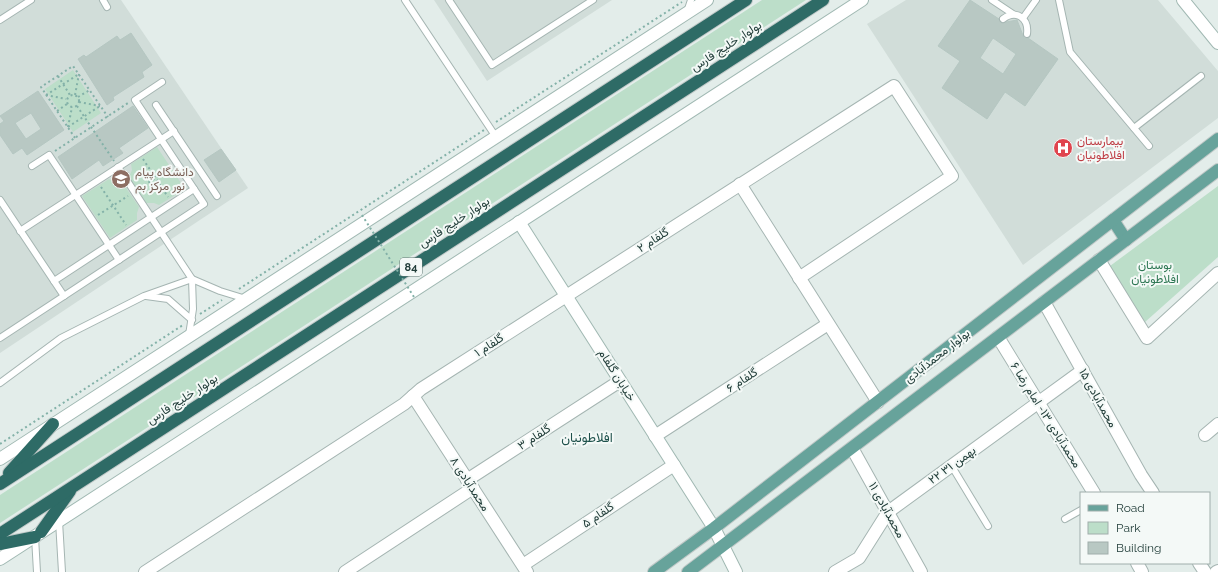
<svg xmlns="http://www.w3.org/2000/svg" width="1218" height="572" viewBox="0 0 1218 572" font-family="Raleway,Vazirmatn,sans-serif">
	<rect width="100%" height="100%" fill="#e3edea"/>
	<!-- built -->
	<g fill="#d1ddd9">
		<path d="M0,0h121l127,188 -248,165z"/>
		<path d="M434,0h178l-125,81z"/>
		<path d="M906,0h252l60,71v47l-195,147 -156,-241z"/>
	</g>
	<!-- green -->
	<g fill="#bcdec9">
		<path d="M762,0h44l-806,523v-28z"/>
		<path d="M73,70l28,43 -28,19 -28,-43z"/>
		<path d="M157,147l28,42 -26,16 -5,-2h-8l-17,-26 3,-7 -1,-6z"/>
		<path d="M109,179l7,3h6l17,25 -2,6v7l-27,18 -28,-42z"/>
		<path d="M1218,186v71l-73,65 -35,-56z"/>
	</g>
	<!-- building -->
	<g fill="#b8c8c3" stroke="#b5c7c2" fill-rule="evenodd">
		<path d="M970,0l29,19 2,4 16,-3 7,18h4l30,21 -33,47 -20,-14 -18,27 -45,-31 18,-27 -22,-15zM993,38l23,16 -13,20 -23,-16z"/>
		<path d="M131,33l21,32 -10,7 2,5 -31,20 1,3 -7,5 -29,-46 6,-4 2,2 31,-21 3,4z"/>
		<path d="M38,91l26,39 -37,25 -5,-7 -9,6 -13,-19v-11l4,-3 -4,-5zM31,113l10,16 -15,10 -11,-16z"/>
		<path d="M133,106l15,22 -29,20 4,5 -20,13 -4,-6 -27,19 -14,-22z"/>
		<path d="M221,149l15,21 -17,12 -15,-22z"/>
	</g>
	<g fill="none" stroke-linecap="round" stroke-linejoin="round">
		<!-- lane casing -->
		<g stroke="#a5b5b2" stroke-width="8">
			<g id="lane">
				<path d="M103,0l4,7"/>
				<path d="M405,0l91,137"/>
				<path d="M449,0l43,65 101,-65"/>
				<path d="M992,0l21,14"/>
				<path d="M1059,0l11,52 79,94"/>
				<path d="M687,12l4,-12"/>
				<path d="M1023,18l13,-18"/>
				<path d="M1003,19c13,-10 26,-1 24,15"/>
				<path d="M0,20l31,-20"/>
				<path d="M156,105l61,91"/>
				<path d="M1134,128l67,-52"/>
				<path d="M32,166l17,-11 70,105"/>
				<path d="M0,200l64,96"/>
				<path d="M20,231l154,-100"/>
				<path d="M54,281l140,-92"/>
				<path d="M146,296l22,3 24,21"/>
				<path d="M189,335l4,-26 -1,-30 28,12 26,8"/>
				<path d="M0,338l204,-134 -69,-104 27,-18"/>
				<path d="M0,383l61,-45 83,-42 48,-17 -74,-112"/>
				<path d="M951,465l37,61"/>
				<path d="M1065,519l16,-9"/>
				<path d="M59,521l3,51"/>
				<path d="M35,537l2,35"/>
			</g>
		</g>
		<!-- street casing -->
		<g stroke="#a5b5b2" stroke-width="14">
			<g id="street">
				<path d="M740,184l138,218"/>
				<path d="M1099,260l48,78 71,-65"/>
				<path d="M1044,302l97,173 12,18"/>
				<path d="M998,337l96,156"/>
				<path d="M413,396l114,176"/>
				<path d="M1205,435l13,-11"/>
				<path d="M655,436l173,-112"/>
				<path d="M852,448l69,124"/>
				<path d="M467,480l153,-99"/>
				<path d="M1137,563l5,9"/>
				<path d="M1199,563l6,9"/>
				<path d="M523,565l151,-100"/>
				<path d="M145,572l259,-168 17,-15 473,-303 58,90 -153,102"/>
				<path d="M345,572l128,-84"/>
				<path d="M835,572l24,-14 29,-46 195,-142"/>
				<path d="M1216,572l2,-1"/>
			</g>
		</g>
		<!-- secondary casing -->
		<g stroke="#a1b9b3" stroke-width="14">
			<g id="secondary">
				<path d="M1183,0l35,43"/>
				<path d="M519,222l195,306 22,44"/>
				<path d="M0,459l707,-459"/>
				<path d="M0,559l862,-559"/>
			</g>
		</g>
		<!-- primary casing -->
		<g stroke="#c1c9c8" stroke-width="14">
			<g id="primary">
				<path d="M1113,220l13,20"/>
				<path d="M654,572l60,-44 504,-389"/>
				<path d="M688,572l530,-402"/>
			</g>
		</g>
		<!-- highway casing -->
		<g stroke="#c1c9c8" stroke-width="14">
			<g id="highway">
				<path d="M9,473l44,-49"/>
				<path d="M0,484l746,-484"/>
				<path d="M41,532l29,-41"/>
				<path d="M0,534l823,-534"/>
				<path d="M0,544l35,-7"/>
			</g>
		</g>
		<!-- path -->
		<g stroke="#83b1a8" stroke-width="2" stroke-dasharray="2 3" stroke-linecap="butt">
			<path d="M58,76l12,19"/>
			<circle cx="73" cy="101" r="6"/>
			<path d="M46,95l33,-21"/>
			<path d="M46,95l20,4"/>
			<path d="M75,95l4,-21"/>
			<path d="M78,97l12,-7"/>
			<path d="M79,102l21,4"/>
			<path d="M77,106l37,55"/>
			<path d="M57,111l10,-7"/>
			<path d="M496,122l186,-120"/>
			<path d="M68,127l32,-21"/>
			<path d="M68,127l4,-20"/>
			<path d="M75,138l-34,-51 32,-21 35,51"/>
			<path d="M55,151l73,-48"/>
			<path d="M143,159l25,38"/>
			<path d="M101,187l25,38"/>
			<path d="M140,188l31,-20"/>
			<path d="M98,215l30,-19"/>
			<path d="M239,289l245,-159"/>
			<path d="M200,314l22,-14"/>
			<path d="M0,444l183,-119"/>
		</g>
		<!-- lane -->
		<use href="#lane" stroke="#fff" stroke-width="6"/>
		<!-- street -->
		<use href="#street" stroke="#fff" stroke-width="12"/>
		<!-- secondary -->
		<use href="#secondary" stroke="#fff" stroke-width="12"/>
		<!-- primary -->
		<use href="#primary" stroke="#67a39b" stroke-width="12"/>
		<!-- highway -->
		<use href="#highway" stroke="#2e6b66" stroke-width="12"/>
		<!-- path-bridge -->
		<path stroke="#83b1a8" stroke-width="2" stroke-dasharray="2 3" stroke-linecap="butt" d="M362,215l52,82"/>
	</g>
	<!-- icons -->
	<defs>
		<g id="hospital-disc" transform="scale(1)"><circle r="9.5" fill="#e0444e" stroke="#f4f9f7"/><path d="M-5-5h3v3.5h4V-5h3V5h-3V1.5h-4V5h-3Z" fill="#fff"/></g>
		<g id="university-disc" transform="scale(1)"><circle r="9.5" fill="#8d6e63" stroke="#f4f9f7"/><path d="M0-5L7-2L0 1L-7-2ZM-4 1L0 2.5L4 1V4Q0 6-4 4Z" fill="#fff"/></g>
	</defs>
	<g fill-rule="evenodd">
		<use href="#hospital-disc" x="1063" y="148"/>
		<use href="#university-disc" x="121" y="179"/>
	</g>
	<g text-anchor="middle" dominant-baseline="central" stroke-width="4" stroke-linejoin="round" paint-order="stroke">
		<!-- shield labels -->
		<rect fill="#f4f9f7" stroke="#617673" stroke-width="1" x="400" y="258" width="22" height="18" rx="3"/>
		<g font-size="11" font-weight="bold" fill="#223e3a">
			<text x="411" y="267">84</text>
		</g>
		<!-- street labels -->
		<g font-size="12" fill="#223e3a" stroke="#f4f9f7">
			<text transform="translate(726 46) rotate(-33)">بولوار خلیج فارس</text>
			<text transform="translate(454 222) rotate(-33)">بولوار خلیج فارس</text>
			<text transform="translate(653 240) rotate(-33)">گلفام ۲</text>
			<text transform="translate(489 345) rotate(-33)">گلفام ۱</text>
			<text transform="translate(937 356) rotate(-38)">بولوار محمدآبادی</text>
			<text transform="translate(617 375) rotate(58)">خیابان گلفام</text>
			<text transform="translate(742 380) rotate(-33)">گلفام ۶</text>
			<text transform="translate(1098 398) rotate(61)">محمدآبادی ۱۵</text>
			<text transform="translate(182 399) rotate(-33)">بولوار خلیج فارس</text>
			<text transform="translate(1046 415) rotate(58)">محمدآبادی ۱۳- امام رضا ۶</text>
			<text transform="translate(534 437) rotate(-33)">گلفام ۳</text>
			<text transform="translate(952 465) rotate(-36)">۲۲ بهمن ۳۱</text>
			<text transform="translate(470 484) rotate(57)">محمدآبادی ۸</text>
			<text transform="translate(887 510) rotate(61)">محمدآبادی ۱۱</text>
			<text transform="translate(598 515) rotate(-34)">گلفام ۵</text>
		</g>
		<!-- health labels -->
		<g font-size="12" fill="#be3a42" stroke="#f4f9f7" text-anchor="start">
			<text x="1077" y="141">بیمارستان<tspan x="1077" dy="14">افلاطونیان</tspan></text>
		</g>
		<!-- education labels -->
		<g font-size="12" fill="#785e54" stroke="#f4f9f7" text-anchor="start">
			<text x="135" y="172">دانشگاه پیام<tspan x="135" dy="14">نور مرکز بم</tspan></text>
		</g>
		<!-- park labels -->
		<g font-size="12" fill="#2c7652" stroke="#f4f9f7">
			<text x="1155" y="265">بوستان<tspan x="1155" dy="14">افلاطونیان</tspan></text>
		</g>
		<!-- neighbourhood labels -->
		<g font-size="13" fill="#1e514b" stroke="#f4f9f7">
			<text x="587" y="437">افلاطونیان</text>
		</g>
	</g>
	<!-- legend -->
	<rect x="1080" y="492" width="130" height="72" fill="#f4f9f7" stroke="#a0aeab"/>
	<rect x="1088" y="505" width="20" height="6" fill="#67a39b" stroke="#a0aeab"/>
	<text x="1116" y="512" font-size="12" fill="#223e3a">Road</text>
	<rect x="1088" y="522" width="20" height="12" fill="#bcdec9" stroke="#a0aeab"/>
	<text x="1116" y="532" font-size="12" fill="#223e3a">Park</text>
	<rect x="1088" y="542" width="20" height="12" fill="#b8c8c3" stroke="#a0aeab"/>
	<text x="1116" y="552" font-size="12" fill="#223e3a">Building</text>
</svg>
